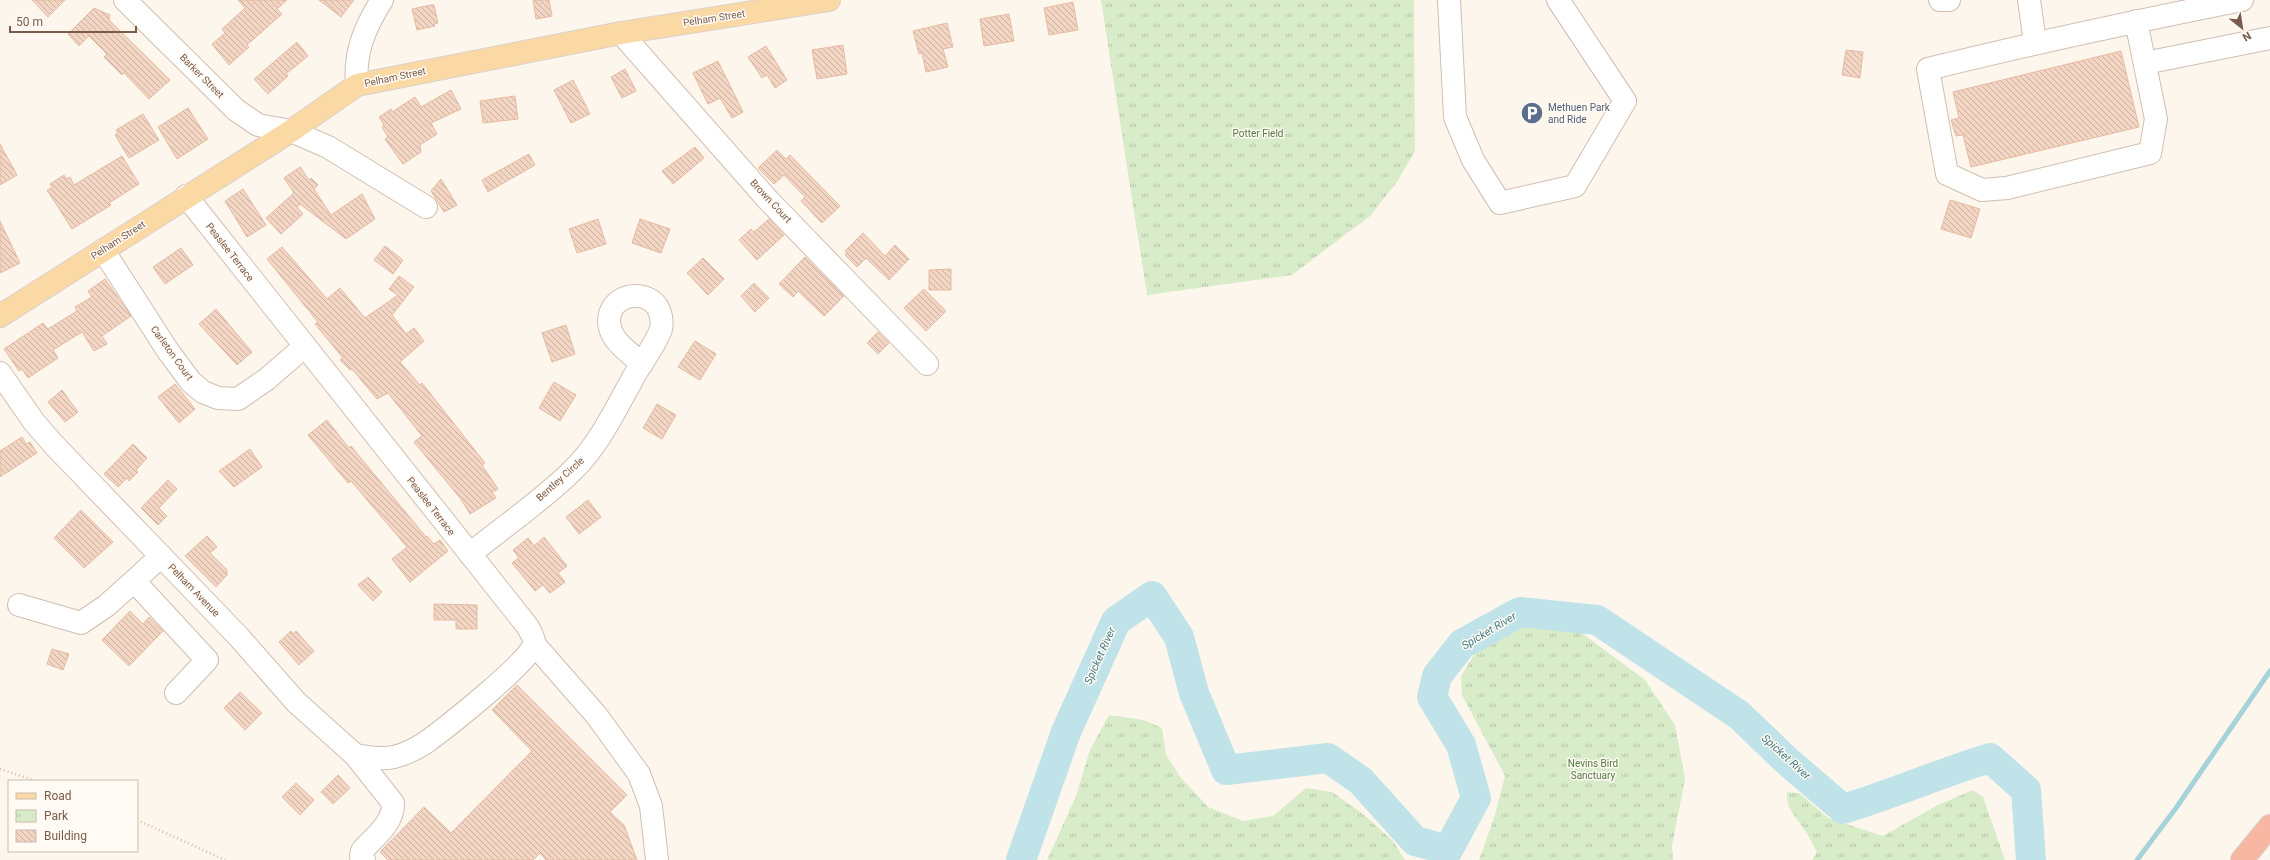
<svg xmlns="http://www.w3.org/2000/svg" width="2270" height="860" viewBox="0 0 2270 860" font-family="Roboto,sans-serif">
	<defs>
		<pattern id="park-tufts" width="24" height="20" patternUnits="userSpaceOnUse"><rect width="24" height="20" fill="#d8ecc9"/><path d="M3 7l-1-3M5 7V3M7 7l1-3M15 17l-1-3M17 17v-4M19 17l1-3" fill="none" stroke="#b4c2a5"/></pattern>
		<pattern id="building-back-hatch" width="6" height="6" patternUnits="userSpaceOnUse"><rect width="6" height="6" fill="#f3d5c3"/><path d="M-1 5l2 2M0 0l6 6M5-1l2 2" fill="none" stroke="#cab0a1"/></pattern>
	</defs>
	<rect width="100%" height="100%" fill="#fdf6ec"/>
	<!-- park -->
	<g fill="url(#park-tufts)">
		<path d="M1101,0h313l1,151 -18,31 -27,34 -78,59 -145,20z"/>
		<path d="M1542,622l33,6 70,52 30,45 10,54 -13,67 1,14h-194l15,-42 11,-42 -43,-81 -1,-19 16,-26 31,-21z"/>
		<path d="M1109,715l35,5 18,8 4,27 15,23 27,29 35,14 30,-5 33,-28 26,4 31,22 30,27 12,19h-358l29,-64 14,-46z"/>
		<path d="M1973,790l10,7 22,63h-193l5,-8c-4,-6 -7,-14 -11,-20 -8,-13 -21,-24 -19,-40l12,1 29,25 55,18 53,-30z"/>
	</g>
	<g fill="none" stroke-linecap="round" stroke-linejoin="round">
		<!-- stream -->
		<path stroke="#a5d3da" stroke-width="5" d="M2137,860l39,-52 94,-137"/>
		<!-- river -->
		<path stroke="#bfe3e8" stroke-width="30" d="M1021,860l45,-128 50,-111 36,-25 27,41 15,56 32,77 102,-12 33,23 54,60 33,9 28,-52 -15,-53 -29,-48 5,-21 25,-32 58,-32 77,8 142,95 47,45 57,49c50,-15 97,-36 147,-51l36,32 5,70"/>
	</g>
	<!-- building -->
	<g fill="url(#building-back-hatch)" stroke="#e6bba3">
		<path d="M32,0h33l-17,17z"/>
		<path d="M238,0h49l-10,9 5,5 -35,31 2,2 -20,18 -17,-21 13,-11 -3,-4 23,-21z"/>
		<path d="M319,0h35l-13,17z"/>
		<path d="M533,0h16l3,16 -16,3z"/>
		<path d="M1073,2l5,28 -29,5 -5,-27z"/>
		<path d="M431,5h3l4,18 -4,1 1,2 -18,4 -5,-21z"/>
		<path d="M94,8l16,7 -1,5 61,60 -21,19 -25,-26 -2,2 -18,-18 3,-3 -18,-18 -10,10 -11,-12z"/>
		<path d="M1009,14l5,27 -30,5 -4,-27z"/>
		<path d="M947,23l6,24 -10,2 5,18 -22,5 -4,-19 -3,1 -6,-23z"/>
		<path d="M297,42l11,14 -22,18 2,2 -20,18 -14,-15z"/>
		<path d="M843,45l4,29 -30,5 -5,-29z"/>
		<path d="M766,46l21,34 -12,8 -8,-13 -5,3 -14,-21z"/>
		<path d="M1846,50l17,2 -3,26 -18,-3z"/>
		<path d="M2121,51l18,76 -168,40 -8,-32 -7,1 -5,-16 8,-2 -6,-26z"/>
		<path d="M718,61l25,51 -11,6 -12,-20 -12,6 -15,-31z"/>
		<path d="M625,69l11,22 -14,7 -11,-21z"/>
		<path d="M573,80l17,34 -19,9 -17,-33z"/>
		<path d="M451,90l10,19 -30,14 6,11 -17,11 1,7 -18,12 -18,-25 3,-2 -6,-10 2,-2 -5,-8 12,-8 1,3 23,-15 6,10z"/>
		<path d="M515,96l3,23 -35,4 -3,-22z"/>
		<path d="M188,108l20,31 -31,20 -19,-32z"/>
		<path d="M143,114l16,26 -30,18 -14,-23 3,-2 -2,-3z"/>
		<path d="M0,144l17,31 -17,10z"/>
		<path d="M695,147l9,11 -31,26 -11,-13z"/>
		<path d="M777,150l9,9 4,-4 50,51 -18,17 -21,-22 4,-4 -21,-22 -10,9 -16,-16z"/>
		<path d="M529,154l6,11 -47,27 -6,-12z"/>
		<path d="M122,156l17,28 -30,19 2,2 -39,24 -25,-39 5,-2 -2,-4 14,-9 2,4 4,-2 4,8z"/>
		<path d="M300,167l9,13 2,-2 7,7 -4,4 17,26 31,-21 13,25 -29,20 -46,-35 -3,3 6,7 -22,20 -15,-16 28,-25 -10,-15z"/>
		<path d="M441,179l16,26 -13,7 -13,-21z"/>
		<path d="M243,189l23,36 -19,12 -22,-36z"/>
		<path d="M1950,200l30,9 -9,29 -30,-9z"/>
		<path d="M598,219l8,25 -29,9 -8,-24z"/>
		<path d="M640,219l30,10 -9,24 -29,-10z"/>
		<path d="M769,219l15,16 -27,25 -18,-20 12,-11 3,3z"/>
		<path d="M0,221l20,42 -20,10z"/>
		<path d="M863,233l22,23 10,-11 14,14 -20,21 -23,-22 -9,9 -12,-12 2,-3 -2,-1z"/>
		<path d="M385,246l18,14 -10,14 -19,-14z"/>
		<path d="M282,247l45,52 13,-11 25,30 33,-23 -9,-6 10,-13 15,11 -22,28 14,19 8,-6 10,13 -24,21 20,23 2,-2 63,80 -3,2 16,24 -6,3 4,6 -26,16 -10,-16 -46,-56 8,-6 -34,-43 -11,6 -25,-30 -2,1 -10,-10 3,-2 -28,-34 3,-2 -51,-63z"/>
		<path d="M181,248l12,17 -28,19 -12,-17z"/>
		<path d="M805,257l39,39 -20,20 -26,-25 -5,6 -14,-13z"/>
		<path d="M703,258l21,21 -16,16 -21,-22z"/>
		<path d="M951,269v21h-22v-20z"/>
		<path d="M105,279l26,37 -29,20 5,8 -13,7 -12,-19 -29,18 5,8 -30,20 -6,-9 -3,2 -15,-22 39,-26 5,6 29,-18 -2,-4 17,-10 -4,-6z"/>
		<path d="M754,283l15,15 -14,14 -14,-16z"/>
		<path d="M924,289l22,22 -20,20 -22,-23z"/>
		<path d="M216,309l36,43 -15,13 -38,-41z"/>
		<path d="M566,325l9,29 -23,8 -10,-29z"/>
		<path d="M878,332l11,11 -11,11 -11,-11z"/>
		<path d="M695,341l21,13 -16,26 -22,-13z"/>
		<path d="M554,382l22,13 -16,26 -21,-13z"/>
		<path d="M175,384l20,25 -16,14 -21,-26z"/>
		<path d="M62,390l16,22 -13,10 -17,-20z"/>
		<path d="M657,404l19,11 -14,24 -19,-11z"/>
		<path d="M327,420l22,28 2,-2 75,91 1,-1 7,8 6,-4 8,11 -38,31 -18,-23 15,-12 -56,-66 -3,2 -40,-48z"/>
		<path d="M22,437l4,7 4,-2 7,11 -37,24v-26z"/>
		<path d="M133,444l14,14 -11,12 2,2 -9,9 -2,-3 -9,9 -14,-13z"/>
		<path d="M250,449l12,18 -28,20 -15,-16z"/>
		<path d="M168,480l9,9 -18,19 8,8 -9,9 -17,-17z"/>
		<path d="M588,500l13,17 -22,17 -13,-17z"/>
		<path d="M81,510l32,32 -29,26 -30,-30z"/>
		<path d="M207,536l10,11 -7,6 17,17v5l-11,12 -31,-31z"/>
		<path d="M544,537l23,29 -9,7 7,9 -15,11 -7,-8 -8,6 -23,-28 7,-5 -6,-8 15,-12 6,8z"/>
		<path d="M368,577l14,15 -9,9 -15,-16z"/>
		<path d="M434,604l43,1v24h-21v-9h-22z"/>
		<path d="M130,611l13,13 6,-7 14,14 -34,35 -27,-26z"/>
		<path d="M291,631l3,3 2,-3 18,20 -15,14 -20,-23z"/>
		<path d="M52,649l17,5 -6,16 -16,-6z"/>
		<path d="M517,685l110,110 -17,17 14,13 13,35h-91l-6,-7 -7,7h-145l-8,-8 44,-45 27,26 81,-82 -40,-41z"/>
		<path d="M240,692l22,21 -17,17 -21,-22z"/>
		<path d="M338,775l12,13 -17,16 -12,-12z"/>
		<path d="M296,783l18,17 -14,15 -18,-18z"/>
	</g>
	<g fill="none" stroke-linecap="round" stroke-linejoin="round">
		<!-- minor casing -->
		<g stroke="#d1beb0" stroke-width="24">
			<g id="minor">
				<path d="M125,0l111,110 22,15 33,6 37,16 98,60"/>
				<path d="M1449,0l6,117 18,43 27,43 75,-17 50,-85 -67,-101"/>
				<path d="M1940,0h9"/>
				<path d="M2029,0l6,42"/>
				<path d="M2136,21l20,98 -6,34 -143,35 -25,2 -35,-16 -19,-105c104,-26 209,-48 314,-69"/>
				<path d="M621,33l148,168 158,163"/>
				<path d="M2145,63l125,-25"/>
				<path d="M357,85c-3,-33 8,-58 25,-85"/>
				<path d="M186,196l342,431c2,5 7,11 6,17 -3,17 -91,86 -109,99 -8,5 -22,12 -31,14 -13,3 -27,0 -39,-2"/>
				<path d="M103,250l65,101 23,31 12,10 15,6 20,1 29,-20 38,-33"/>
				<path d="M0,373l34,49 20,23 184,191 58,66 59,53 38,48c1,20 -19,34 -31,48l-1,5 3,4"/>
				<path d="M470,554c34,-28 72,-53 103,-84 28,-27 45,-66 64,-99 8,-13 19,-28 24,-42 2,-10 -1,-22 -9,-28 -14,-10 -37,-5 -42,13 -6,23 17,36 32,50"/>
				<path d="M161,556l-27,25 73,79 -31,33"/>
				<path d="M19,605l62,18 25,-17 28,-25"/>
				<path d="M534,644l63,72 42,58 12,32 6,54"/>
			</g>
		</g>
		<!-- major casing -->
		<g stroke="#dad1cd" stroke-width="24">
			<path id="major" d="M0,316l291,-185 66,-46 264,-52 208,-33"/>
		</g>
		<!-- highway casing -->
		<g stroke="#dad1cd" stroke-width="24">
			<path id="highway" d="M2242,860l28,-34"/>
		</g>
		<!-- path -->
		<g stroke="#d9b8a5" stroke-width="2.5" stroke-dasharray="1 3" stroke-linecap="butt">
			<path d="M0,769l36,12"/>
			<path d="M137,820l88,40"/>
		</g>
		<!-- minor -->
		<use href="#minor" stroke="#fff" stroke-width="22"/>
		<!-- major -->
		<use href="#major" stroke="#fbd9a5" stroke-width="22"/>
		<!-- highway -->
		<use href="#highway" stroke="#f7b7a3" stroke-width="22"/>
	</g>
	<!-- icons -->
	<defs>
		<g id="parking-disc" transform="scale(1.15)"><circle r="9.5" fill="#5c6f8a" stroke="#fffaf3"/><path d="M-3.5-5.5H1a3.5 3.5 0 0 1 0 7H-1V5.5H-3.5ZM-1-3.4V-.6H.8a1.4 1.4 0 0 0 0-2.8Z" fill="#fff"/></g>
	</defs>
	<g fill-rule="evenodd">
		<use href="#parking-disc" x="1532" y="113"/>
	</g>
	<g text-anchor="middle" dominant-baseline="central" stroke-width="3" stroke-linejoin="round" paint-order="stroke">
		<!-- street labels -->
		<g font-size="10" fill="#7a5c4d" stroke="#fffaf3">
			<text transform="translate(714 18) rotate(-9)">Pelham Street</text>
			<text transform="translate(202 76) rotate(45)">Barker Street</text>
			<text transform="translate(395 77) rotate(-12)">Pelham Street</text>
			<text transform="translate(771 201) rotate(47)">Brown Court</text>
			<text transform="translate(118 240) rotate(-33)">Pelham Street</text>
			<text transform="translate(230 252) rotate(52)">Peaslee Terrace</text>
			<text transform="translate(172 353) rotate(54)">Carleton Court</text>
			<text transform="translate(560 479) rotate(-42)">Bentley Circle</text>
			<text transform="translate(431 506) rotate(52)">Peaslee Terrace</text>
			<text transform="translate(194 590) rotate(46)">Pelham Avenue</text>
		</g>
		<!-- service labels -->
		<g font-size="10" fill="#4e5e75" stroke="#fffaf3" text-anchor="start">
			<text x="1548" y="107">Methuen Park<tspan x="1548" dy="12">and Ride</tspan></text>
		</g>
		<!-- park labels -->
		<g font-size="10" fill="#537a41" stroke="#fffaf3">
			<text x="1258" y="133">Potter Field</text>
			<text x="1593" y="763">Nevins Bird<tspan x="1593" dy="12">Sanctuary</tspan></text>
		</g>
		<!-- water labels -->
		<g font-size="11" font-style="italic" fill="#437c86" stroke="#fffaf3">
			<text transform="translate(1489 631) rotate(-31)">Spicket River</text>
			<text transform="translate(1100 656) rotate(-66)">Spicket River</text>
			<text transform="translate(1786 757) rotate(42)">Spicket River</text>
		</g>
	</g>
	<!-- legend -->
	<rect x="8" y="780" width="130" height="72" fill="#fffaf3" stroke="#cabbb1"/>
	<rect x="16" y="793" width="20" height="6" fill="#fbd9a5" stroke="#cabbb1"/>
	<text x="44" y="800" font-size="12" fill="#7a5c4d">Road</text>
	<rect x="16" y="810" width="20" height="12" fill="url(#park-tufts)" stroke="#cabbb1"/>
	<text x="44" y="820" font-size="12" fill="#7a5c4d">Park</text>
	<rect x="16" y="830" width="20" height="12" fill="url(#building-back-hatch)" stroke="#cabbb1"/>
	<text x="44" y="840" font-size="12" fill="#7a5c4d">Building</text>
	<!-- north arrow -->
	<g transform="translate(2242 28) rotate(150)" stroke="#fffaf3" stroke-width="3" paint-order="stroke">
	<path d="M0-3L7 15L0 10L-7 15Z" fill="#7a5c4d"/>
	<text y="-6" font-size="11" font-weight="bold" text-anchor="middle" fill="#7a5c4d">N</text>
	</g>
	<!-- scale -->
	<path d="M10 26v6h126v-6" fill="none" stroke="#7a5c4d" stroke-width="2"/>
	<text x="16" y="26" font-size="12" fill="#7a5c4d" stroke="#fffaf3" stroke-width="3" paint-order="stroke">50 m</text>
</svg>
